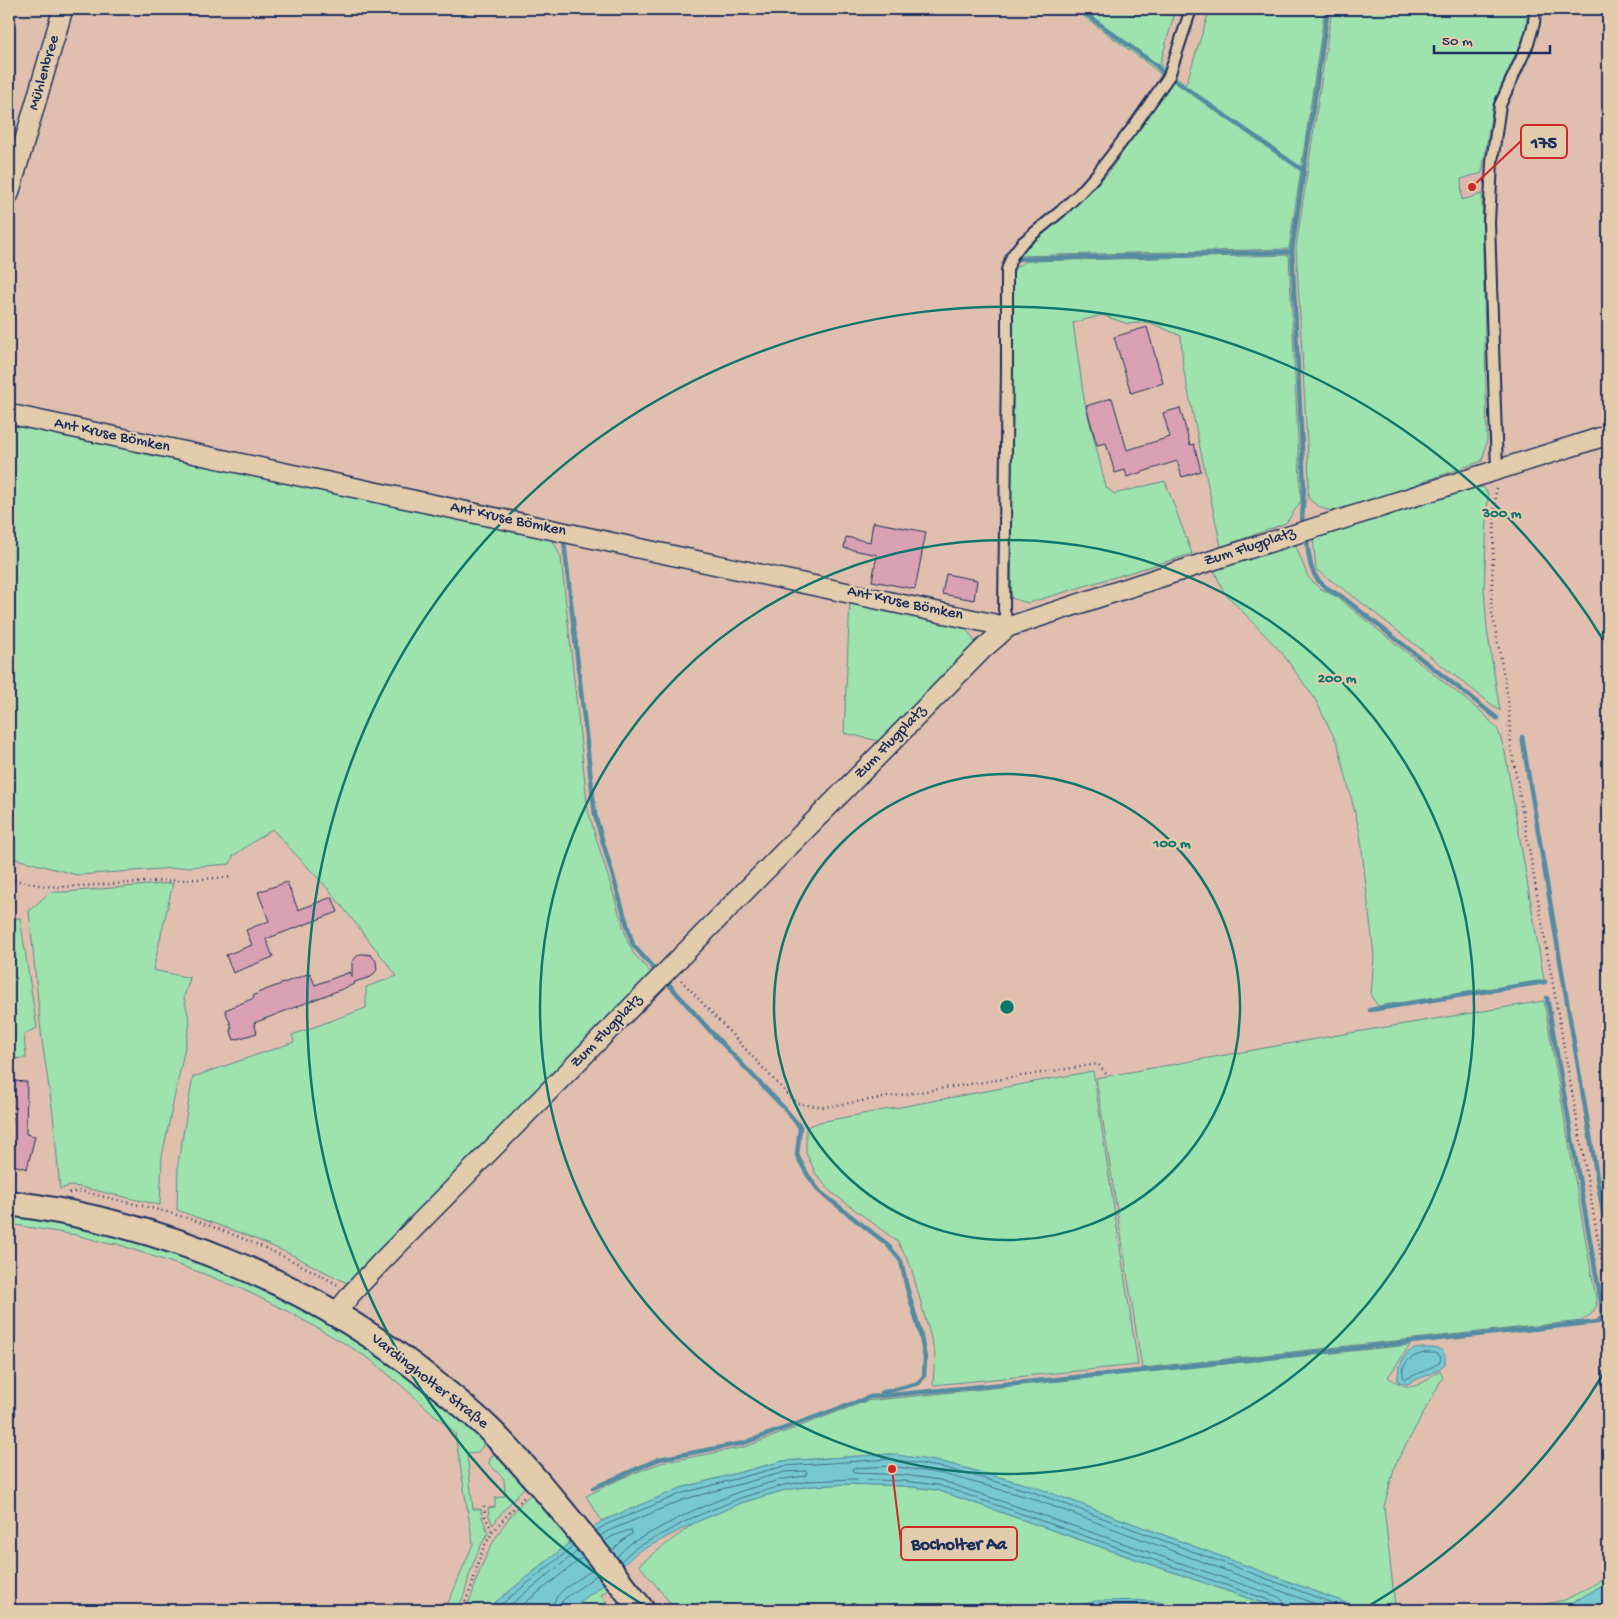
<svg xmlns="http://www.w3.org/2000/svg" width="1617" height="1619" viewBox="0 0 1617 1619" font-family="'Gochi Hand',sans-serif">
	<rect width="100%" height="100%" fill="#e0bfae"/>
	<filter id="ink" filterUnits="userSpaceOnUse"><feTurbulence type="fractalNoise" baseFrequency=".02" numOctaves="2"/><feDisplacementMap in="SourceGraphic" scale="10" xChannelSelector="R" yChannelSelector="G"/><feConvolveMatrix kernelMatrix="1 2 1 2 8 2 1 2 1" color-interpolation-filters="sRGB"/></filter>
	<g filter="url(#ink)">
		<!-- built -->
		<path fill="#deb6b0" d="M1482,173v21l-20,6 -1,-21z"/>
		<!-- green -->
		<g fill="#9ee2ae" stroke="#5c8886">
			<path d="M1074,9h102l-16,55 7,7 -3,7 -9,-9z"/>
			<path d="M1210,9h115l-36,240 -272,7 65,-57 26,-26 63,-90 3,-7 12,8z"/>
			<path d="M1332,9h195l-1,23 -33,72 -11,69 -21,6 1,21 20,-6 5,246 -5,21 -141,50c-14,1 -22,-3 -33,-13l1,-20 -13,-231z"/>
			<path d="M1289,255l12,246 -15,22 -65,24 -38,-180 -2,-31 -32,-14 -21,2 -26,-9 -29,8 11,76 22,88 8,7 51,-13 27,73 -164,49 -17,-5 2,-329 14,-8z"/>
			<path d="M9,420l543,119 9,18 27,254 40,131 6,12 17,19 -302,311 -61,-31 -40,-17 -71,-26 1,-47 15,-86 101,-35 -2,-7 74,-27v-21l31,-11 -67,-85 -58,-62 -39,27 -3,8 -153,11 -68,-18z"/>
			<path d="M1483,487l5,7 -4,95 3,40 13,82 -152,-119 -32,-22 -3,-32 162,-50z"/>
			<path d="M1295,544l13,33 11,11 18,9 147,117 14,16 7,22 39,228 -166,26 -7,-10 3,-40 -14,-123 -22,-88 -23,-46 -33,-46 -58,-61 -10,-22z"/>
			<path d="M850,600l113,24 12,18 -96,99 -35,-8z"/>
			<path d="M173,883l-20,87 37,8 -6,19 6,26 -28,133 -2,49 -80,-18 -10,-1 -10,3 -7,-75 -11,-73 -13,-130 21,-19h14z"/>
			<path d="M20,918l17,110 -13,6 2,24 -17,1v-140z"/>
			<path d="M1544,1001l53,304 -5,8 -10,8 -440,47 -46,-290 242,-43z"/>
			<path d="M1093,1071l45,294 -205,20 2,-32 -24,-86 -13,-25 -68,-51 -14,-17 -10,-21v-26l14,-5z"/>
			<path d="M9,1210l130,27 174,71 126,87 45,46 -1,5 -6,7 -10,1 6,55h8l1,8 6,16c-8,13 -14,26 -18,40 -5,16 -4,24 -15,37h-13l8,-11 23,-55 -18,-111 -54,-48 -30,-25 -27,-17 -59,-33 -45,-22 -44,-17 -82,-28v2l-38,-10 -67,-11z"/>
			<path d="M1410,1345l-22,32c25,17 30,9 52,-7l3,7 -48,88 -11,42 11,99 22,4h-52l-333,-124 -86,-23 -55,-9 -108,7 -102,27 -79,33 -16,-25 34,-17 40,-16 85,-16 121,-46z"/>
			<path d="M497,1454l29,31 -27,31 -6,9 -4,-9 -1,-8 7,-1v-9l10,-2 -1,-17 -15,-15c1,-6 2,-9 8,-10z"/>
			<path d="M850,1484l53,2 34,4 345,120h-96l-12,-5h-91l-7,5h-400l-37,-45 55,-42 50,-21 41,-12 26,-4z"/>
			<path d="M532,1493l41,47 -87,70h-22c9,-11 10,-26 16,-40 11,-28 29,-57 52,-77z"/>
			<path d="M1608,1574v8l-39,23 -11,5h-41l48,-10 30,-16z"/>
			<path d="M602,1586l7,3 -8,6 12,15h-45z"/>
		</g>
		<!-- water -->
		<g fill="#78c9cf" stroke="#538ba2">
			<path d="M1425,1348c14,0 22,0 20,16 -10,10 -25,13 -38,20l-9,-2c-1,-11 3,-27 14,-32 4,-2 9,-2 13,-2z"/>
			<path d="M891,1454l55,9 86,23 333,124h-83l-345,-120 -34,-4 -53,-2 -39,2 -26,4 -41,12 -50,21 -58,30 -34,33 -34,24h-82l87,-70 29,-19 79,-33 102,-27z"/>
			<path d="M1608,1582v28h-50l11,-5z"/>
			<path d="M1095,1601c31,0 62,-4 91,9h-110l7,-5z"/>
		</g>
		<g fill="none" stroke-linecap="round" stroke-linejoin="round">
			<!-- shore -->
			<g stroke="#406d8b" stroke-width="1">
				<path d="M1425,1353h11l5,4 -1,5c-4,4 -31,16 -36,17 -5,-15 8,-24 21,-26z"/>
				<path d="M596,1531l9,-6 78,-32 101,-27 107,-7 54,9 85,23 321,119"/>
				<path d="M600,1536l8,-5 77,-32 100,-27 20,-1 2,1 -2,4 -22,3 -42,12 -51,21 -59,31 -15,14"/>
				<path d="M604,1542l7,-5 18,-7 3,1v3l-8,5 -12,12"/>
				<path d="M620,1562l14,-13 58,-31 51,-21 41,-12 26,-4 40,-2 53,2 35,4 44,15 295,103 3,3 1,4"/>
				<path d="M494,1610l80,-64"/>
				<path d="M504,1610l74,-59"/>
				<path d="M516,1610l67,-53"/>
				<path d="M552,1610c1,-20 27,-29 41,-41"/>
				<path d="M560,1610v-5l3,-5 34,-25"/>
				<path d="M1085,1610c17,-7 71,-6 89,0"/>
				<path d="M1287,1610l-2,-7 -6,-6 -339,-117 -36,-5 -50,-2 -2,-4 2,-1 37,-2 52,8 85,23 304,113"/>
			</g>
			<!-- stream -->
			<g stroke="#538ba2" stroke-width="4.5">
				<path d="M1079,9l78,57 8,9"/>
				<path d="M1173,79l131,92"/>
				<path d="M1017,259l275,-7"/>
				<path d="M1302,521l2,-34 -12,-238 36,-240"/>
				<path d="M1307,540c3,30 5,43 34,56l156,122"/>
				<path d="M564,541l31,274 38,130 21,24"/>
				<path d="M1522,737l86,505"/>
				<path d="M665,980l48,54 72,75 15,18 -3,28 10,19 13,18 67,52 14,17 6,27 13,44 5,26 -1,18 -5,7 -38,10"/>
				<path d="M1370,1010l175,-28"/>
				<path d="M593,1488l66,-29 85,-16 126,-46 269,-26 459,-49 4,-5v-9l-55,-310"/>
			</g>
		</g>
		<!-- building -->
		<g fill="#d9a1b3" stroke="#1b2f5e">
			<path d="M1147,327l16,56 -32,10 -17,-56z"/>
			<path d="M1112,398l15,52 43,-13 -7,-24 17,-5 10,37 4,-1 7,27 -19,6 -5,-16 -50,16 -2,-7 -10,3 -9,-30 -9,2 -11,-39z"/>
			<path d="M873,522l53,10 -11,57 -43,-8 5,-26 -33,-7 2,-11 24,5z"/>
			<path d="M946,574l31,6 -3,20 -32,-6z"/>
			<path d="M287,882l11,28 34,-13 6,15 -72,27 7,18 -40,16 -7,-18 26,-10 -6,-15 23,-9 -11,-29z"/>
			<path d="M360,954h5l6,1 5,6 1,9 -6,7 -17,5 1,2 -101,39 3,10 -23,7 -4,-11 2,-1 -7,-18 29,-12 -1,-2 7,-4 50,-19 5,12 35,-13 2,6v-16l4,-5z"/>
			<path d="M14,1081l13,1 -1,52 9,2 -8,33 -18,-5v-25l5,-26h-5v-25h5z"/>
		</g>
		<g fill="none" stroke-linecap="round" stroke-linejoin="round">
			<!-- service casing -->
			<g stroke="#1b2f5e" stroke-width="14">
				<g id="service">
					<path d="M1497,470l-8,-248 3,-60 8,-57 28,-61 6,-21 1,-14"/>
					<path d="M1008,627l-4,-18 3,-243v-96l5,-14 10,-13 39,-32 19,-18 17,-19 37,-48 35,-50 22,-67"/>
				</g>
			</g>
			<!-- minor casing -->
			<g stroke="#1b2f5e" stroke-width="22">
				<g id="minor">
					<path d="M9,194l54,-185"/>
					<path d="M9,414l999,213"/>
					<path d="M336,1313l16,-20 33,-35 598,-609 25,-22 196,-64 404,-128"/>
				</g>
			</g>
			<!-- tertiary casing -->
			<g stroke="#1b2f5e" stroke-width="28">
				<path id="tertiary" d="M9,1203c155,20 304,81 426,180 19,15 39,31 56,48 55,56 102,118 151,179"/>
			</g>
			<!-- path -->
			<g stroke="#1b2f5e" stroke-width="2.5" stroke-dasharray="1 4" stroke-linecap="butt">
				<path d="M1496,488l-5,118 17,92 3,49 97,549"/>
				<path d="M9,879l36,7 17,1 171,-10"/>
				<path d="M681,980l111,119 8,5 24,3 274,-43 10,12"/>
				<path d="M69,1193l12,-2c39,10 80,18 118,31 47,16 95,38 139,63"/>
				<path d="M484,1506l1,10 8,17"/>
				<path d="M460,1610c13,-18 14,-38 22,-58 7,-20 29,-41 43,-56"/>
			</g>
			<!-- service -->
			<use href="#service" stroke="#e3ccac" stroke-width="10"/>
			<!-- minor -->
			<use href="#minor" stroke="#e3ccac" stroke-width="19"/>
			<!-- tertiary -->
			<use href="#tertiary" stroke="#e3ccac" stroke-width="24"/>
		</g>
	</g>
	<!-- distance rings -->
	<g fill="none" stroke="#0f766e" stroke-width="2.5">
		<circle cx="1007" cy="1007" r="233"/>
		<circle cx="1007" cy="1007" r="467"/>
		<path d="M1607 1368A700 700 0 0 1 1362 1610M652 1610A700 700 0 1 1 1607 646"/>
	</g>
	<g text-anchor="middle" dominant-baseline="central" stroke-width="4.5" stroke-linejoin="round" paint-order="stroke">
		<!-- street labels -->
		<g font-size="16" fill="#1b2f5e" stroke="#e3ccac">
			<text transform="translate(45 73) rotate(-74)">Mühlenbree</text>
			<text transform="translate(112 436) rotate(12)">Ant Kruse Bömken</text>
			<text transform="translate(508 520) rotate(12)">Ant Kruse Bömken</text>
			<text transform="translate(1250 548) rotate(-18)">Zum Flugplatz</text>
			<text transform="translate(905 604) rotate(12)">Ant Kruse Bömken</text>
			<text transform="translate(891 743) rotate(-46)">Zum Flugplatz</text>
			<text transform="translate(607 1032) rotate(-46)">Zum Flugplatz</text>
			<text transform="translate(429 1382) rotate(38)">Vardingholter Straße</text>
		</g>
	</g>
	<circle cx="1007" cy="1007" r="8" fill="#0f766e" stroke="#e3ccac" stroke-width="2.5"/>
	<g font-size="15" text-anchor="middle" font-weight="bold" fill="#0f766e" stroke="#e3ccac" stroke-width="4.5" stroke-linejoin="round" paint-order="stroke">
		<text x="1502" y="517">300 m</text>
		<text x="1337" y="682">200 m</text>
		<text x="1172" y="847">100 m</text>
	</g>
	<!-- callouts -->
	<path fill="none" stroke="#cd282b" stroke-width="2" d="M1472 187L1521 141M892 1469L901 1543"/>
	<g fill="#cd282b" stroke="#e3ccac" stroke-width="2">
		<circle cx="1472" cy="187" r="5"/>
		<circle cx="892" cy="1469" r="5"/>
	</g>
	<g fill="#e3ccac" stroke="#cd282b" stroke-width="2">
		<rect x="1521" y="125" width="46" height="33" rx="5"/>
		<rect x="901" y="1527" width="116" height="33" rx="5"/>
	</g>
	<g font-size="18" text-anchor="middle" font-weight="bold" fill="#1b2f5e">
		<text x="1544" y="148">175</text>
		<text x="959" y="1549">Bocholter Aa</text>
	</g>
	<!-- margin -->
	<rect width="1617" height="1619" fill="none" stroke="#e3ccac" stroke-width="30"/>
	<rect x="15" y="15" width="1587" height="1589" fill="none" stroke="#1b2f5e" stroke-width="2" filter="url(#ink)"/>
	<!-- scale -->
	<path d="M1434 45v8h116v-8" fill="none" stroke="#1b2f5e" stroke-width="2.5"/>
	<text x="1442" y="45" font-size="15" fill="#1b2f5e" stroke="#e3ccac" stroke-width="4" paint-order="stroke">50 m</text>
</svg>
